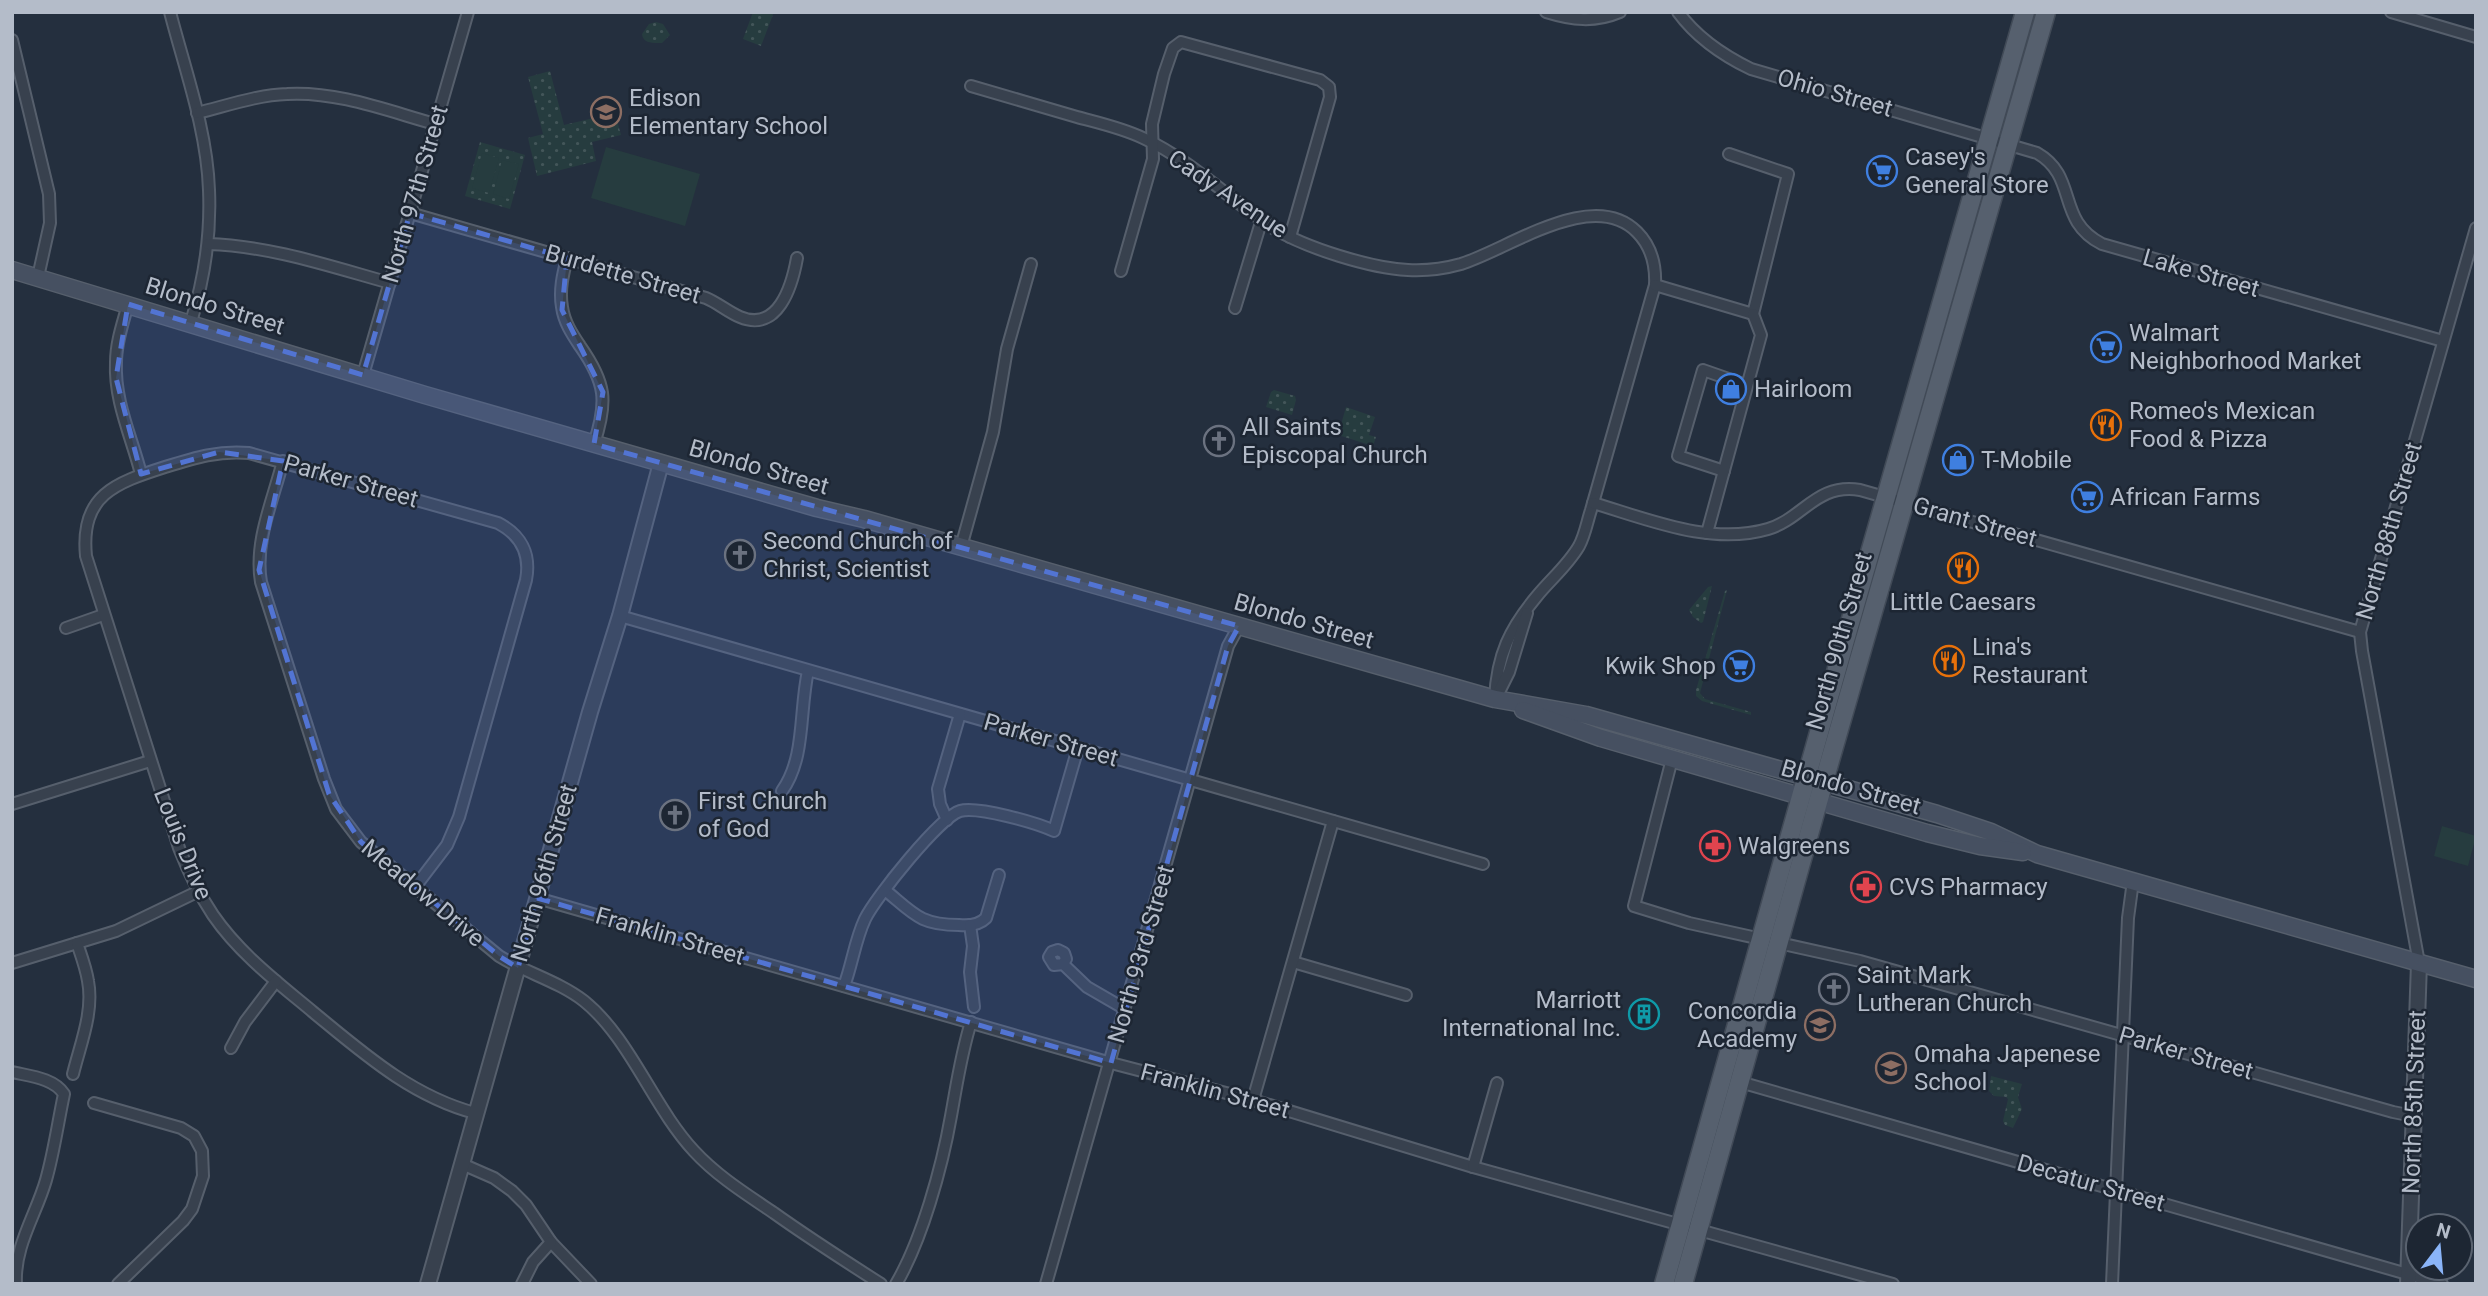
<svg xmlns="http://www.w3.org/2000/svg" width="2488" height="1296" viewBox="0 0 2488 1296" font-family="Roboto,sans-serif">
	<defs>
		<pattern id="green-dots" width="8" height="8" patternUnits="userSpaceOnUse" patternTransform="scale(1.75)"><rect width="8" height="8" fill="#263c3f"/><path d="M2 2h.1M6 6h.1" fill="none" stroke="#435659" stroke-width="1.8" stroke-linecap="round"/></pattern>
	</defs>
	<rect width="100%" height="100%" fill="#242f3e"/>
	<!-- green -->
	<g fill="url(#green-dots)">
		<path d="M753,12h21l-13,34 -18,-7z"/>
		<path d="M656,22l7,2 7,11 -8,8c-8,0 -19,1 -20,-9l7,-10z"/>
		<path d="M550,71l14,54 51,-12 6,22 -29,7 4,19 -59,15 -9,-38 15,-4 -15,-57z"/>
		<path d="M480,142l45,13 -15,54 -45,-13z"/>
		<path d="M1274,390l21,6 1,4 -4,15 -26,-8 5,-15z"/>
		<path d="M1346,407l29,10 -6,18 7,2 -3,9 -35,-11z"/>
		<path d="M1712,586l-9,36 -2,1 -8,-6 -4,-7 19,-23z"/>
		<path d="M1727,590l-27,103 5,6 46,13v3l-49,-14 -6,-5v-6l29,-99z"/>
		<path d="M1991,1076l31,8 -4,13 4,12 -9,19 -8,-3 -2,-4 5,-22 -2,-2 -12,-1 -5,-5z"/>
	</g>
	<!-- pitch -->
	<g fill="#263c3f">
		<path d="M606,147l94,27 -15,52 -94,-28z"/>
		<path d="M482,153l17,5 -10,35 -17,-5z"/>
		<path d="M502,160l17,4 -10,35 -16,-5z"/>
		<path d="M2442,826l34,10 -8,30 -34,-10z"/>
	</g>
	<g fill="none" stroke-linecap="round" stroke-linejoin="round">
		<!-- minor casing -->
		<g stroke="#565f6c" stroke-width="14">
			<g id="minor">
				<path d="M170,12c15,58 37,118 39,178 2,45 -5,90 -18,132"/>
				<path d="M1546,12c26,8 48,11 74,0"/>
				<path d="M1678,12c19,26 44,43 73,57l286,84c42,24 18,67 65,91l341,97"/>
				<path d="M2391,12l85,25"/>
				<path d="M12,40l37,154 1,29 -12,54"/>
				<path d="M971,86c35,10 71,21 106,31 22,6 45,11 66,21 48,22 86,61 130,90 33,20 97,40 135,42 18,1 35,-1 53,-6 48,-15 132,-77 176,-32 14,14 19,33 18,53l-64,225c-4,12 -6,25 -12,36 -11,19 -28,33 -42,50 -27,32 -40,59 -42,103"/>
				<path d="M197,113c29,-7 60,-18 90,-19 50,-3 101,17 148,30"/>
				<path d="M410,213l296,85c12,5 22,14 34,19 38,16 52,-31 57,-59"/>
				<path d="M208,244c63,2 121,22 182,39"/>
				<path d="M567,258c-4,16 -8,32 -5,49 2,15 10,27 18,39 26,37 28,55 14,98"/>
				<path d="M1121,271l32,-112 -1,-35 12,-50 9,-26 8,-6 139,38 9,7 1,10 -40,140"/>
				<path d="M1655,285l98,29 35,-140 -59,-20"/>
				<path d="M128,304c-5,19 -12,38 -12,58 -2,39 16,76 25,112"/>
				<path d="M1235,308l27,-89"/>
				<path d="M363,375l105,-363"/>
				<path d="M283,461c-10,39 -29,81 -22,121l63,197 12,30 25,33 138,114c27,17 59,25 85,45 46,37 69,106 110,150 23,25 52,43 80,62 35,25 71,48 107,71"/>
				<path d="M1724,471l-46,-15 25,-86 43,15"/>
				<path d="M1593,503c55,16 117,43 175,26 36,-11 48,-46 92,-39l500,142"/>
				<path d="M1707,533l54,-198 -8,-21"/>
				<path d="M961,547l32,-115 14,-83 24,-85"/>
				<path d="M620,616l863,248"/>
				<path d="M66,628l37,-13"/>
				<path d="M1497,696l12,-24 18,-59"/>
				<path d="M1672,759l-38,147 55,17 171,38 533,151 20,4"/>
				<path d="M782,791c24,-34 17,-80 26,-120"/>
				<path d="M12,804l138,-43"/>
				<path d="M947,820l-7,-16 -2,-15 22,-75"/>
				<path d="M415,887l32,-42 12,-28 67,-237c5,-26 -5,-45 -28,-57l-249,-70c-30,-3 -55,5 -84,14 -50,16 -85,28 -79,89l93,292c9,23 20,46 34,67 26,38 64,67 100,97 50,41 98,84 162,101"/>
				<path d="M885,890c29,24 35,35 74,35 10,1 20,0 27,-7l13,-43"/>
				<path d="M537,898l574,165 142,37 220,67 420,117"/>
				<path d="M970,925l3,21 -3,26 4,35"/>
				<path d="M1293,962l113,33"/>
				<path d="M12,963l104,-32 83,-40"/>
				<path d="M2419,963l-57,-312 -2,-19 116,-404"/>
				<path d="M1063,964l3,-5 -2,-6 -6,-3 -6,2 -3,5 5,8 9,-1 24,23 38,22"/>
				<path d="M844,986c8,-21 11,-46 21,-67 10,-21 75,-102 95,-108 18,-5 77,12 94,20l24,-83"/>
				<path d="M231,1048l14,-26 31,-41"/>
				<path d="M12,1072c17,4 42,6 52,22 -6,28 -10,58 -18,86 -10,35 -32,66 -30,104"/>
				<path d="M73,1074c7,-29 21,-62 15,-93 -2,-13 -7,-26 -11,-38"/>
				<path d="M1740,1082l702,202"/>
				<path d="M1253,1100l80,-279"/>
				<path d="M94,1103l87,25 13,8 8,15 1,25 -11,33 -9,12 -65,63"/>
				<path d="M462,1164l32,14 18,13 14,14 25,37 40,42"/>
				<path d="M1473,1167l24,-84"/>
				<path d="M522,1284l11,-22 18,-20"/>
				<path d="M896,1284c26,-44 46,-117 55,-168 6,-33 10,-62 20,-94"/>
				<path d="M1046,1284l182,-638 11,-20"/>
				<path d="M2112,1284l16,-366 5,-37"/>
			</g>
		</g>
		<!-- tertiary casing -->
		<g stroke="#565f6c" stroke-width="18">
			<g id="tertiary">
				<path d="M428,1284l162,-572 30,-96 41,-153"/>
				<path d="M2408,1284l11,-321"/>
			</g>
		</g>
		<!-- secondary casing -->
		<g stroke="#565f6c" stroke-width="19">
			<g id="secondary">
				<path d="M12,270l413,125 392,113 47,11 631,180 91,16 351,99 54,18 46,22 439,125"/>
				<path d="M1523,710l78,28 326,95 53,13 43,6"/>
			</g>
		</g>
		<!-- primary casing -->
		<g stroke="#414a57" stroke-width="21">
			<g id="primary">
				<path d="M1664,1284l181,-644 180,-628"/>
				<path d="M1683,1284l135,-482 228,-790"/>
			</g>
		</g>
		<!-- minor -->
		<use href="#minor" stroke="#38414e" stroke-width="10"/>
		<!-- tertiary -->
		<use href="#tertiary" stroke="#38414e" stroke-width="14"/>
		<!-- secondary -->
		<use href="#secondary" stroke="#465061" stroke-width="16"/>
		<!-- primary -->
		<use href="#primary" stroke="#56606e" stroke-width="18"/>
	</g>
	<!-- marked area -->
	<path fill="#5274d3" fill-opacity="0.2" stroke="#5274d3" stroke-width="5" stroke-dasharray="14 9" stroke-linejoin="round" d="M410,213l157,45 -5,52 41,82 -9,52 645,182 -11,20 -117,417 -574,-165 -19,70 -19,-12 -138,-114 -32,-48 -70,-224 24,-109 -64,-9 -78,22 -25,-96 12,-74 235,71z"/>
	<!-- icons -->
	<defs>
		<g id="school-ring" transform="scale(1.575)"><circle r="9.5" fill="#1d2633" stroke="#8d6e63" stroke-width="1.5"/><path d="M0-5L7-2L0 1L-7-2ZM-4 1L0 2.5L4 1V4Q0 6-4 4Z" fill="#8d6e63"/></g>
		<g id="supermarket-ring" transform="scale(1.575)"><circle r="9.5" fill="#1d2633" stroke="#3f7fe0" stroke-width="1.5"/><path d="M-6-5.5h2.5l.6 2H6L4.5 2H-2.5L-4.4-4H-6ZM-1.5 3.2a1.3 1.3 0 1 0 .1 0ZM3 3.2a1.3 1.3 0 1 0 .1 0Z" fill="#3f7fe0"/></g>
		<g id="shop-ring" transform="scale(1.575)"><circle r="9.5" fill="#1d2633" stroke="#3f7fe0" stroke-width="1.5"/><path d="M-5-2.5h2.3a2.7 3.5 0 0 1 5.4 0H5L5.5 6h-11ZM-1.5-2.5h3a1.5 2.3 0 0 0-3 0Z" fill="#3f7fe0"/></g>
		<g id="restaurant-ring" transform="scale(1.575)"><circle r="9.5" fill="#1d2633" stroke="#e8710a" stroke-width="1.5"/><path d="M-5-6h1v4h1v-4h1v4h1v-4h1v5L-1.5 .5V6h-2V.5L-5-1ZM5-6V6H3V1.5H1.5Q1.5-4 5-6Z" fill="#e8710a"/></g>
		<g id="church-ring" transform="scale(1.575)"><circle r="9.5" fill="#1d2633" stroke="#6b7280" stroke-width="1.5"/><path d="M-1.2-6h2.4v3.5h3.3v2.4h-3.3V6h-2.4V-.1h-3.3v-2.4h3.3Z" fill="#6b7280"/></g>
		<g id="pharmacy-ring" transform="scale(1.575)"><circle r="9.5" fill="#1d2633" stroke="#e0444e" stroke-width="1.5"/><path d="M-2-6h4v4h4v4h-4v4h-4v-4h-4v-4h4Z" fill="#e0444e"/></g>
		<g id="building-ring" transform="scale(1.575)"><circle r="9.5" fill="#1d2633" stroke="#0f9aa8" stroke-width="1.5"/><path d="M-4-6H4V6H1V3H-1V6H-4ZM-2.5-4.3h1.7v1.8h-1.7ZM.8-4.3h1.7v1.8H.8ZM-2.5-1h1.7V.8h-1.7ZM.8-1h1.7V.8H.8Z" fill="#0f9aa8"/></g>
	</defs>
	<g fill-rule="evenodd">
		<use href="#school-ring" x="606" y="112"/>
		<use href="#supermarket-ring" x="1882" y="171"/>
		<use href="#supermarket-ring" x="2106" y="347"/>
		<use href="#shop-ring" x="1731" y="389"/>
		<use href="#restaurant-ring" x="2106" y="425"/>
		<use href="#church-ring" x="1219" y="441"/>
		<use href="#shop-ring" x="1958" y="460"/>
		<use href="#supermarket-ring" x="2087" y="497"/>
		<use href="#church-ring" x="740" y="555"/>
		<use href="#restaurant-ring" x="1963" y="568"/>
		<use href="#restaurant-ring" x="1949" y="661"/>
		<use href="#supermarket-ring" x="1739" y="666"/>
		<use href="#church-ring" x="675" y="815"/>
		<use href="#pharmacy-ring" x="1715" y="846"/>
		<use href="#pharmacy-ring" x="1866" y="887"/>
		<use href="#church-ring" x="1834" y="989"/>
		<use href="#building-ring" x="1644" y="1014"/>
		<use href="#school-ring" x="1820" y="1025"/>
		<use href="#school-ring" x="1891" y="1068"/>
	</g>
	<g text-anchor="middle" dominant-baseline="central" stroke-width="5" stroke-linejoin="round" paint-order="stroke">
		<!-- street labels -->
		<g font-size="24" fill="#b4bcc9" stroke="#1d2633">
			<text transform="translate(1835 93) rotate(16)">Ohio Street</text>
			<text transform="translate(415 194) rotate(-74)">North 97th Street</text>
			<text transform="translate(1228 194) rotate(34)">Cady Avenue</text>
			<text transform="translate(2201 273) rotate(16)">Lake Street</text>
			<text transform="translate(623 274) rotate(16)">Burdette Street</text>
			<text transform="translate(215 306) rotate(17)">Blondo Street</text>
			<text transform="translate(759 467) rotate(16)">Blondo Street</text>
			<text transform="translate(351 481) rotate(16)">Parker Street</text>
			<text transform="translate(1975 522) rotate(16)">Grant Street</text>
			<text transform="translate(2389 531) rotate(-74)">North 88th Street</text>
			<text transform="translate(1304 621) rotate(16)">Blondo Street</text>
			<text transform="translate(1839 641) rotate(-74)">North 90th Street</text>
			<text transform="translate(1051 740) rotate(16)">Parker Street</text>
			<text transform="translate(1851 787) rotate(16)">Blondo Street</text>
			<text transform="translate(183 844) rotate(68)">Louis Drive</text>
			<text transform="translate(544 873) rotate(-74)">North 96th Street</text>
			<text transform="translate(423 893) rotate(40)">Meadow Drive</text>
			<text transform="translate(670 936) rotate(16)">Franklin Street</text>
			<text transform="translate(1141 954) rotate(-74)">North 93rd Street</text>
			<text transform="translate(2186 1053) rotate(16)">Parker Street</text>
			<text transform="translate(1215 1091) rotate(15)">Franklin Street</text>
			<text transform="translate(2414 1102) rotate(-88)">North 85th Street</text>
			<text transform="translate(2091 1183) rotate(16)">Decatur Street</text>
		</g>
		<!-- poi labels -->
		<g font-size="24" fill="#b4bcc9" stroke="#1d2633" text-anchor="start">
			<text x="629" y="98">Edison<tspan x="629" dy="28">Elementary School</tspan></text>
			<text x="1905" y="157">Casey's<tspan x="1905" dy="28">General Store</tspan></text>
			<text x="2129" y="333">Walmart<tspan x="2129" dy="28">Neighborhood Market</tspan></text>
			<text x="1754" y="389">Hairloom</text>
			<text x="2129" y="411">Romeo's Mexican<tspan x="2129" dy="28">Food &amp; Pizza</tspan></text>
			<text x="1242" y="427">All Saints<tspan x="1242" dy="28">Episcopal Church</tspan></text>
			<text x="1981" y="460">T-Mobile</text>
			<text x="2110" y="497">African Farms</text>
			<text x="763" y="541">Second Church of<tspan x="763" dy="28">Christ, Scientist</tspan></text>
			<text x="1963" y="602" text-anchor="middle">Little Caesars</text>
			<text x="1972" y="647">Lina's<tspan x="1972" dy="28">Restaurant</tspan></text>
			<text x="1716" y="666" text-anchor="end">Kwik Shop</text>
			<text x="698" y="801">First Church<tspan x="698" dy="28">of God</tspan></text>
			<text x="1738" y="846">Walgreens</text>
			<text x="1889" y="887">CVS Pharmacy</text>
			<text x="1857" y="975">Saint Mark<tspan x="1857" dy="28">Lutheran Church</tspan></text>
			<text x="1621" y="1000" text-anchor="end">Marriott<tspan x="1621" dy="28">International Inc.</tspan></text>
			<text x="1797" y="1011" text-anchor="end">Concordia<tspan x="1797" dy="28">Academy</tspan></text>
			<text x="1914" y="1054">Omaha Japenese<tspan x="1914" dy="28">School</tspan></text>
		</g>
	</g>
	<!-- border -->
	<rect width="2488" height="1296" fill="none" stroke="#b4bcc9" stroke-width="28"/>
	<!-- north arrow -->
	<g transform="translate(2439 1247) rotate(16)"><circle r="33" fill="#1d2633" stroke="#59626f" stroke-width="2"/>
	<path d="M0-5L12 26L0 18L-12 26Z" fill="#8ab4f8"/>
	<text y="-10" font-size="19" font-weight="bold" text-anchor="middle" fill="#b4bcc9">N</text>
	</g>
</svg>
